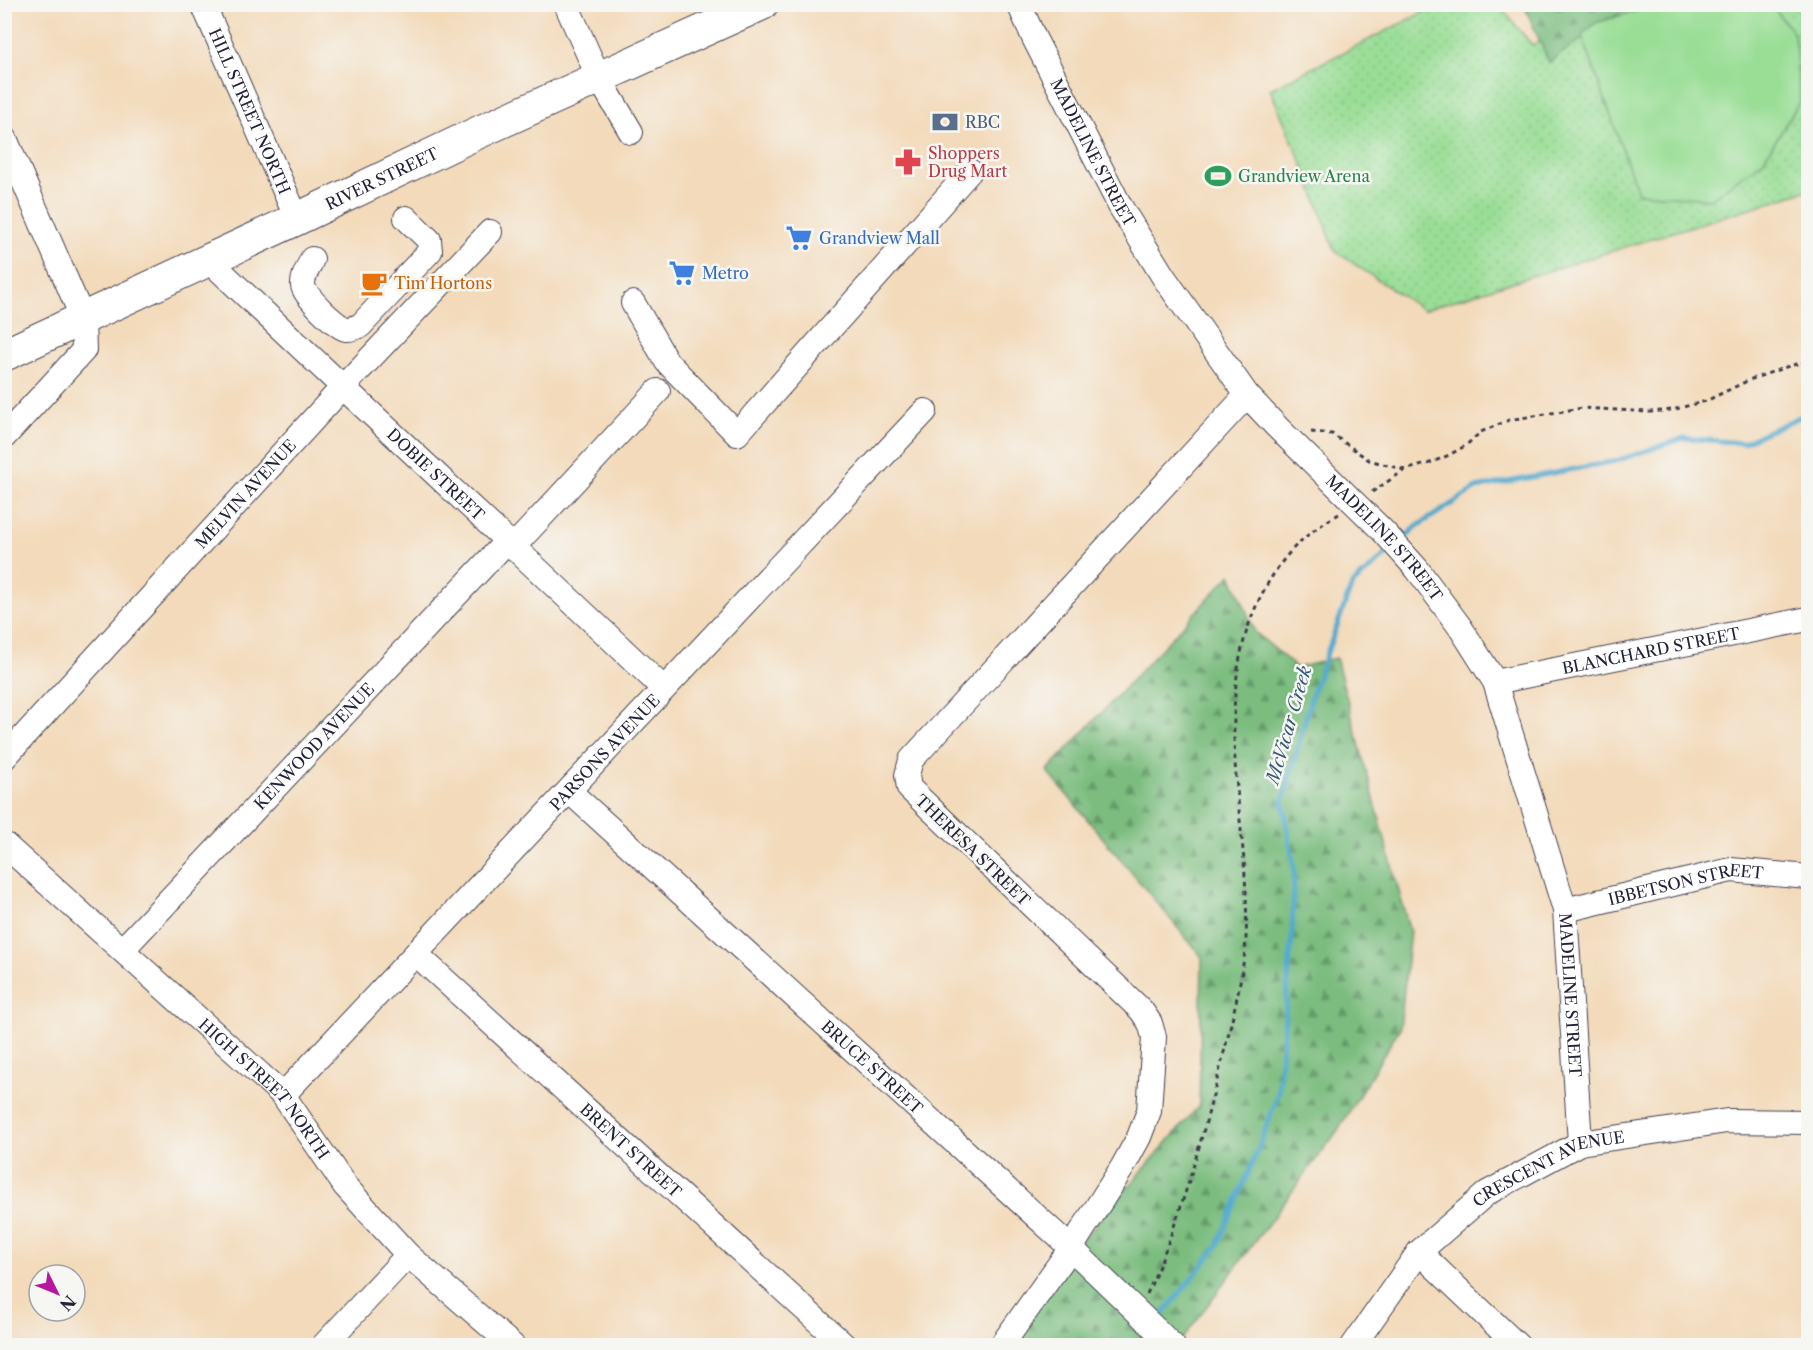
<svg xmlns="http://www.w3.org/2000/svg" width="1813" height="1350" viewBox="0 0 1813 1350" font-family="'Libre Caslon Text',serif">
	<defs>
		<pattern id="green-dots" width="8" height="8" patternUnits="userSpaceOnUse" patternTransform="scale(1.5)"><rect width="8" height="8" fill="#9ade96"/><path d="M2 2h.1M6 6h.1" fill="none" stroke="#84be82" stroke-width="1.8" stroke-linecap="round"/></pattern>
		<pattern id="forest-firs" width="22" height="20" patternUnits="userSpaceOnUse" patternTransform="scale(1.5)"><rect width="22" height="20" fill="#7bbd7f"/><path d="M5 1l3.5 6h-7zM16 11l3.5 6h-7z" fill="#649969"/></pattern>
	</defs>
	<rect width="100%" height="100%" fill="#f6f6f2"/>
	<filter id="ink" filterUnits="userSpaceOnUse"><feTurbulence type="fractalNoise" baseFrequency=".0167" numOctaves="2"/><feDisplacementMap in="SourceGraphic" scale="12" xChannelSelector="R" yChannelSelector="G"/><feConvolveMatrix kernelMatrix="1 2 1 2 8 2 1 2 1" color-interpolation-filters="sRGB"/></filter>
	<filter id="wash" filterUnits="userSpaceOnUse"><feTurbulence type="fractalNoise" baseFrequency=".008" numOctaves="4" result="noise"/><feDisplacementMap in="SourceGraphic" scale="24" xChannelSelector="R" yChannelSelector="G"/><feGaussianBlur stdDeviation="1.35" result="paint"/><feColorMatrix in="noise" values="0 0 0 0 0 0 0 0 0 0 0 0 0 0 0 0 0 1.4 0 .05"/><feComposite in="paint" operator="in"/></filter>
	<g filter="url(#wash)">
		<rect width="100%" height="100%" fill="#f3daba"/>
		<!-- green -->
		<path fill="url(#green-dots)" stroke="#5e8068" stroke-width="1.5" d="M1438,5h61l33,40 74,-40h202v185l-385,120 -88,-59 -25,-69 -40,-93z"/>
		<!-- forest -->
		<g fill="url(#forest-firs)" stroke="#4e705d" stroke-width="1.5">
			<path d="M1524,5h107l-82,57z"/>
			<path d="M1231,574l24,58 42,36 39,-10 74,274 -10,96 -62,102 -160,215 -174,1 71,-98 124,-142 3,-149 -155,-186z"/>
		</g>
		<!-- pitch -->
		<path fill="#9ade96" stroke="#5e8068" stroke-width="1.5" d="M1659,4l112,1 23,29 6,67 -37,60 -53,38 -72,-6 -56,-158 14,-12z"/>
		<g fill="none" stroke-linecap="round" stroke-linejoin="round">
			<!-- stream -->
			<g stroke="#51a9ce" stroke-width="5">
				<path d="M1400,542l16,-15 60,-39 140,-27 68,-23 59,5 65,-30"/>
				<path d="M1159,1322l5,-9 53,-66 41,-98 20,-55 14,-158 2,-69 -11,-66 30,-110 39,-106 39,-35"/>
				<path d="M1147,1346l5,-10"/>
			</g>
		</g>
	</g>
	<g filter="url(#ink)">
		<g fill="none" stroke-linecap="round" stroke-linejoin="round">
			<!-- minor casing -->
			<g stroke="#413e4e" stroke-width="26">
				<g id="minor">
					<path id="s1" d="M203,4l94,215"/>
					<path d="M566,4l33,74 32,54"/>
					<path id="s2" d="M1019,4l15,34 86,168 43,70 84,119 30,32 106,104 34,38 43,58 35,55 70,228 15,233"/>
					<path d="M4,136l79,183 1,31 -80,87"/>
					<path d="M312,259c-3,8 -10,18 -9,27 2,10 33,41 43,43 4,1 9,-2 14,-3l70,-75 -1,-11 -23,-22"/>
					<path id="s3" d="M209,260c150,144 303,284 454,428"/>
					<path d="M633,303l34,59 70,72 233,-263"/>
					<path d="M514,546l144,-155"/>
					<path id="s4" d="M1495,682l313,-63"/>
					<path id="s5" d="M4,758l338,-370 148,-156"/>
					<path id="s6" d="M569,791l502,457 102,98"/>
					<path id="s7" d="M4,844l279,251 62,91 63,69 105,91"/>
					<path id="s8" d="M1565,910l166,-40 77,7"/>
					<path id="s9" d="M122,950l386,-410"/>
					<path id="s10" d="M416,954l429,392"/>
					<path id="s11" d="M283,1095l642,-684"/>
					<path d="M1419,1252l99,94"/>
					<path d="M323,1346l85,-91"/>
					<path d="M1001,1346l70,-98 51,-80 17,-31 10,-26 5,-74 -4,-14 -9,-13 -232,-222 -2,-13 4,-15 336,-365"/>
					<path id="s12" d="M1353,1346l66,-94 68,-59 93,-50 147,-22 81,1"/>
				</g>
			</g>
			<!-- major casing -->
			<g stroke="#413e4e" stroke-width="34">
				<g id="major">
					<path id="s13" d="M4,355l293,-136 180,-86 285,-129"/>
				</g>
			</g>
			<!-- path -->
			<g stroke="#413e4e" stroke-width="3" stroke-dasharray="4.5 4.5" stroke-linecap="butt">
				<path d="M1311,432l21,2 37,26 36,10"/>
				<path d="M1372,492l33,-22 25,-7 19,-8 16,-9 16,-14 28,-12 73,-12 68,4 22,-2 34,-9 43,-21 40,-14 19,-5"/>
				<path d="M1147,1294c31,-69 50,-137 69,-210 11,-44 23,-88 29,-133 3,-30 1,-61 -1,-90 -8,-89 -25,-185 18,-267 20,-38 40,-59 77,-80"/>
			</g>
			<!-- minor -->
			<use href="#minor" stroke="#fff" stroke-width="24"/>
			<!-- major -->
			<use href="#major" stroke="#fff" stroke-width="32"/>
		</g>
	</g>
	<!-- icons -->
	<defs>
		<g id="bank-bare" transform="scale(2.07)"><path d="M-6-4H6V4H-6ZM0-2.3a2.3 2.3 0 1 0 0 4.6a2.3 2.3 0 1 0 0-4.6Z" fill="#5c6f8a" stroke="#f6f6f2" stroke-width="2.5" paint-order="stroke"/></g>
		<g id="pharmacy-bare" transform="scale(2.07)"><path d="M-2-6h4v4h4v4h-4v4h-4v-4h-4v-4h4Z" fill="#e0444e" stroke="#f6f6f2" stroke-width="2.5" paint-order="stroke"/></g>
		<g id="stadium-bare" transform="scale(2.07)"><path d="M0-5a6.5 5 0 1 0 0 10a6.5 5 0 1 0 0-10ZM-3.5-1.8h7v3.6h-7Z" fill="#2e9e5b" stroke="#f6f6f2" stroke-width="2.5" paint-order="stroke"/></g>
		<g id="supermarket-bare" transform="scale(2.07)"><path d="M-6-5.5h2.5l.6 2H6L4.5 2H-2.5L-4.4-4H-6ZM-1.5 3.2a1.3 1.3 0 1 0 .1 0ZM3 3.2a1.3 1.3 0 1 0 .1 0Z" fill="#3f7fe0" stroke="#f6f6f2" stroke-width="2.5" paint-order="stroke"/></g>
		<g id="cafe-bare" transform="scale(2.07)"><path d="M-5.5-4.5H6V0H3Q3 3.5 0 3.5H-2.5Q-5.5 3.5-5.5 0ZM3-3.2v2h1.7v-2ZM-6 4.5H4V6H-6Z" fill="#e8710a" stroke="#f6f6f2" stroke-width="2.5" paint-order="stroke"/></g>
	</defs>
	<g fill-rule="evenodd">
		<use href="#bank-bare" x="945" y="122"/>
		<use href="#pharmacy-bare" x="908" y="162"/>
		<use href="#stadium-bare" x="1218" y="176"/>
		<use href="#supermarket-bare" x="799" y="238"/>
		<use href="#supermarket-bare" x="682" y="273"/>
		<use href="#cafe-bare" x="374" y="283"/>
	</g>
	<g text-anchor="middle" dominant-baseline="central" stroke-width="5" stroke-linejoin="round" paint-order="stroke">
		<!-- street labels -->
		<g font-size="16" fill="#22223b" stroke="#f6f6f2">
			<text stroke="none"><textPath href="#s1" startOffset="117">HILL STREET NORTH</textPath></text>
			<text stroke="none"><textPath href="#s2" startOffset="166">MADELINE STREET</textPath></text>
			<text stroke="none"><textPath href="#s13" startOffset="417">RIVER STREET</textPath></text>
			<text stroke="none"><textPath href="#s3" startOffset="312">DOBIE STREET</textPath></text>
			<text stroke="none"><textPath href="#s5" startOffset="358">MELVIN AVENUE</textPath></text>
			<text stroke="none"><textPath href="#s2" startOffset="652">MADELINE STREET</textPath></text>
			<text stroke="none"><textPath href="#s4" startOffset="159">BLANCHARD STREET</textPath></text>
			<text stroke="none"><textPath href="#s9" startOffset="280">KENWOOD AVENUE</textPath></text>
			<text stroke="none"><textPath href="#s11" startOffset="470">PARSONS AVENUE</textPath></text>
			<text transform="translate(973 850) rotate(44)">THERESA STREET</text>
			<text stroke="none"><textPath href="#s8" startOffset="124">IBBETSON STREET</textPath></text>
			<text stroke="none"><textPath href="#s2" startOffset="1158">MADELINE STREET</textPath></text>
			<text stroke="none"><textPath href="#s6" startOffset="410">BRUCE STREET</textPath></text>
			<text stroke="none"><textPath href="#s7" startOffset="358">HIGH STREET NORTH</textPath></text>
			<text stroke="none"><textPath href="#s10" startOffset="291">BRENT STREET</textPath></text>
			<text stroke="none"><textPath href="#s12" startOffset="272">CRESCENT AVENUE</textPath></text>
		</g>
		<!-- service labels -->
		<g font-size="16" fill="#4e5e75" stroke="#f6f6f2" text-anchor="start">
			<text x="965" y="122">RBC</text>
		</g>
		<!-- health labels -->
		<g font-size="16" fill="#be3a42" stroke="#f6f6f2" text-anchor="start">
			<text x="928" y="153">Shoppers<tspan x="928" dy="18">Drug Mart</tspan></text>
		</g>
		<!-- leisure labels -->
		<g font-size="16" fill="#27864d" stroke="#f6f6f2" text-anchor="start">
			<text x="1238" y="176">Grandview Arena</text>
		</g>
		<!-- shop labels -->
		<g font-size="16" fill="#366cbe" stroke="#f6f6f2" text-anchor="start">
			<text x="819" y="238">Grandview Mall</text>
			<text x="702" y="273">Metro</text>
		</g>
		<!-- food labels -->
		<g font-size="16" fill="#c56008" stroke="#f6f6f2" text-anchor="start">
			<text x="394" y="283">Tim Hortons</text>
		</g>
		<!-- water labels -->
		<g font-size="18" font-style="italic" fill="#355876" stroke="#f6f6f2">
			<text transform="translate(1289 725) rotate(-74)">McVicar Creek</text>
		</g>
	</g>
	<!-- margin -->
	<rect width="1813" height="1350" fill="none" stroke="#f6f6f2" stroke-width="24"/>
	<!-- north arrow -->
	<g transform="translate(57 1293) rotate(133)"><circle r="28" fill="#f6f6f2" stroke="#a1a1a9" stroke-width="1.5"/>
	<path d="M0-4.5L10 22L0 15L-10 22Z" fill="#b5179e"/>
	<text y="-9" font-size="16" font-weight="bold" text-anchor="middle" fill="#22223b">N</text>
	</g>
</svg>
